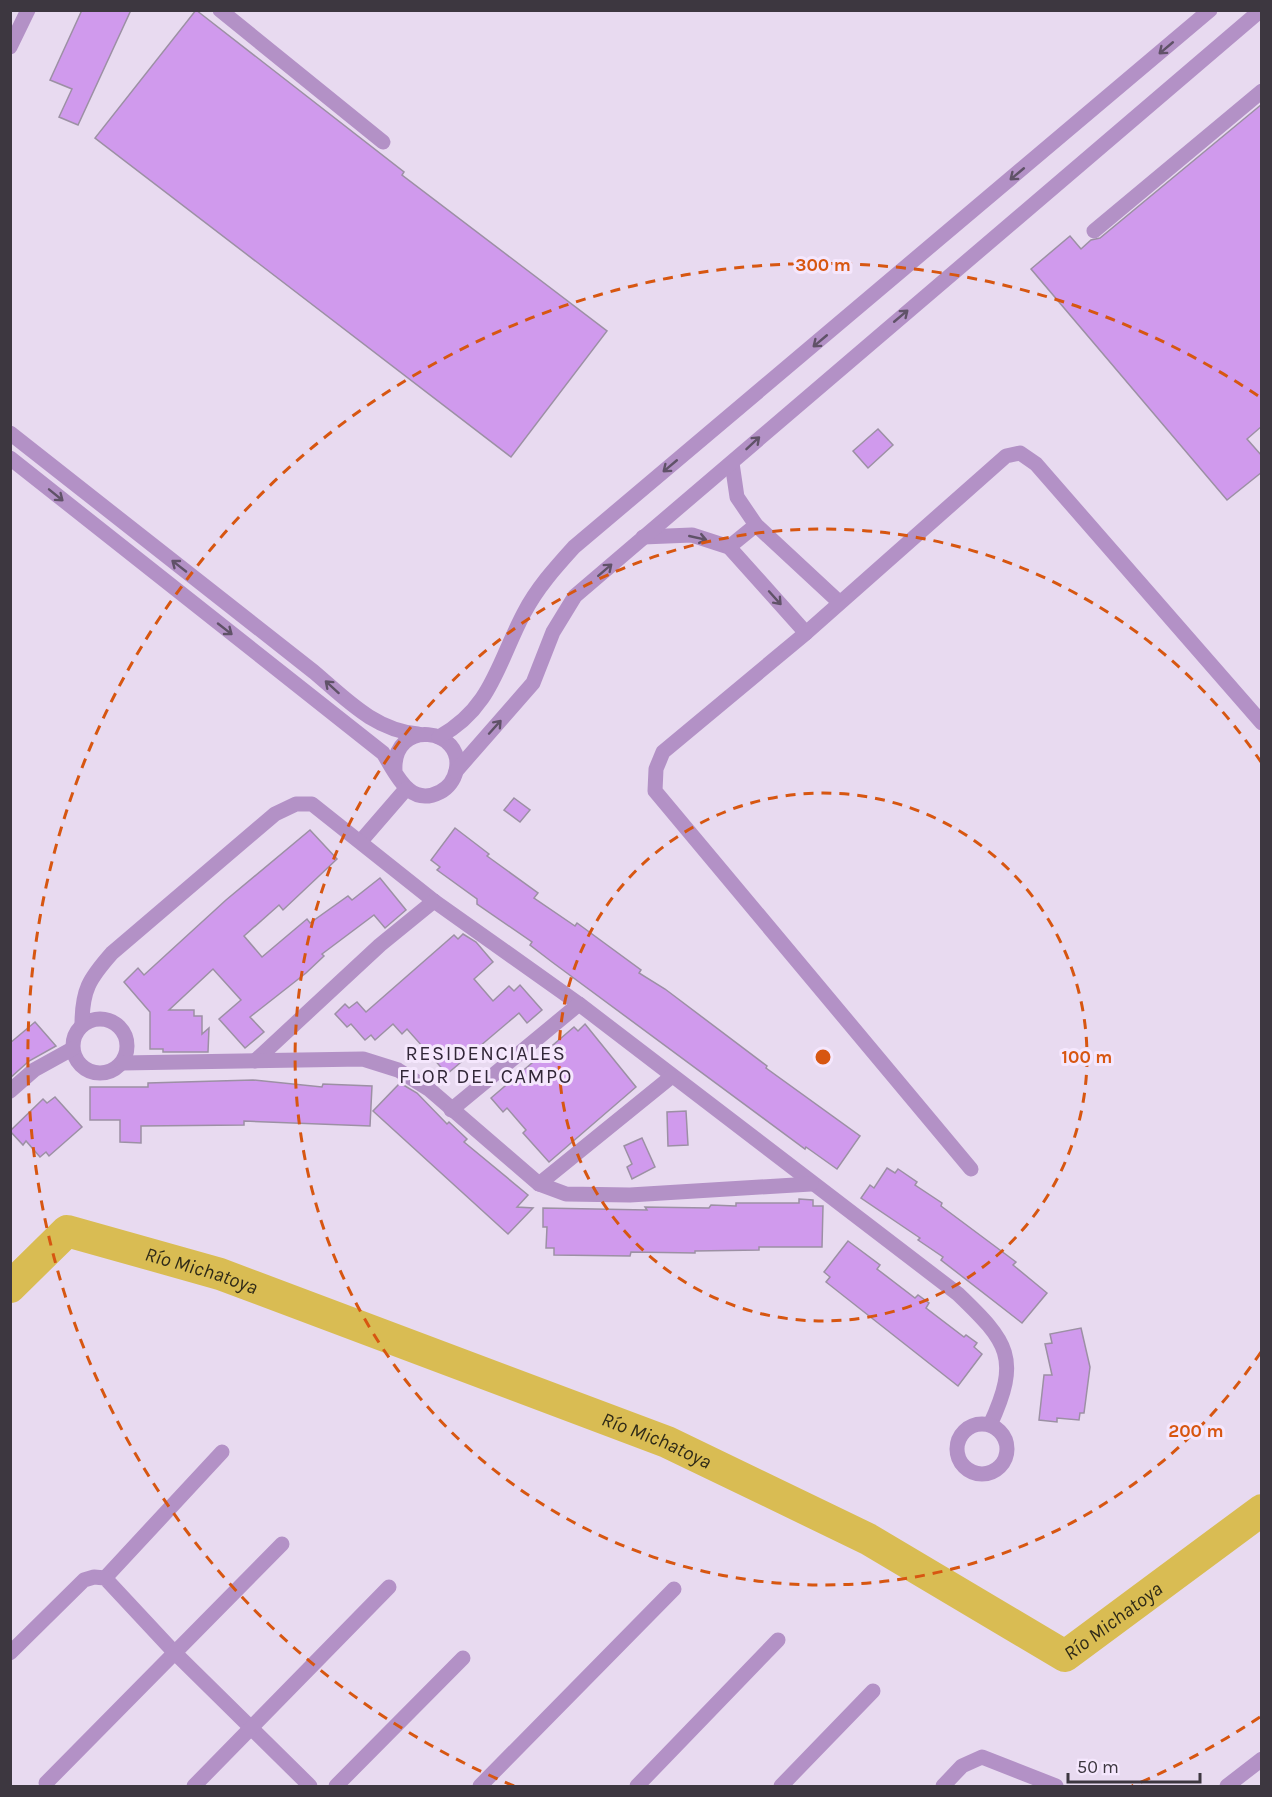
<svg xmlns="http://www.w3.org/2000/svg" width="1272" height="1797" viewBox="0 0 1272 1797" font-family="Karla,sans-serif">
	<rect width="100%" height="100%" fill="#e8daf0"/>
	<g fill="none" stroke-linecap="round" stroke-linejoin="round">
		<!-- river -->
		<path stroke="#d9bc53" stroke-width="32" id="s1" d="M10,1287l57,-56 153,43 447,168 201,97 197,117 197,-146"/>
	</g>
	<!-- building -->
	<g fill="#d09aed" stroke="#9c90a4" stroke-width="1.5">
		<path d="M82,10h49l-53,115 -19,-8 13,-28 -22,-9z"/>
		<path d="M196,10l208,162 -2,3 205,156 -96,126 -416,-319z"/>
		<path d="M1262,104v322l-15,13 15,17v16l-35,28 -196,-231 39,-33 11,13 10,-9 9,-2z"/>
		<path d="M878,429l15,16 -25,23 -15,-17z"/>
		<path d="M514,798l16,12 -10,12 -16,-12z"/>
		<path d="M455,828l34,26 -2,2 51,37 -4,5 41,28 2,-3 64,47 -2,3 26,16 102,77 -1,2 94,68 -23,33 -31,-22 -1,2 -253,-187 -22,-17 2,-3 -55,-38v-5l-40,-29 3,-3 -9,-7z"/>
		<path d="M310,830l27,29 -54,51 -4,-5 -35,31 18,21 45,-38 3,4 38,-27 4,4 28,-22 26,32 -21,18 -11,-13 -52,39 2,2 -18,17 -56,44 14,15 -19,16 -26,-29 22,-19 -28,-31 -44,41h25v6h8v18l7,-6 -1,24h-45v-3h-13v-37l-26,-30 14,-14 6,7 82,-75z"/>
		<path d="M463,934l13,8 17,20 -19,17 19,22 16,-15 5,5 6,-6 22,25 -15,13 -8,-10 -72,61 -40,-45 -5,5 -9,-10 -18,16 -4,-5 -6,5 -14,-16 -4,3 -12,-13 10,-10 4,4 8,-6 9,10 88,-77 4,4z"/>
		<path d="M35,1022l21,24 -27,15 -19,17v-35z"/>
		<path d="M585,1024l51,63 -87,75 -26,-29 3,-3 -19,-22 -4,4 -12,-14 83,-71 4,4z"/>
		<path d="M253,1080l69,7 1,-3 49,2 -2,40 -126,-5v4l-103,1v17l-21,-1v-22h-30v-33h58v-4z"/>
		<path d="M400,1083l17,10 30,31 2,-2 18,17 -3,3 64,53 -11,12 16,1 -25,26 -135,-123z"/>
		<path d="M55,1097l27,30 -33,29 -3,-4 -6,5 -14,-16 -3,4 -13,-14 33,-32 4,4z"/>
		<path d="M686,1111l2,34 -20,1 -1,-34z"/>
		<path d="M642,1138l13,29 -23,12 -5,-12 5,-3 -8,-18z"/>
		<path d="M887,1168l8,5 3,-4 19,13 -2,3 27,18 -1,3 75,56 -3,3 34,28 -25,30 -81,-63 2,-3 -25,-17 2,-2 -59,-40 9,-13 4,3z"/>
		<path d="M799,1199l14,1v6h10l-1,41h-63v3l-64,1v2l-64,-1 -1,4 -76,-1v-7h-8l1,-21h-4v-19l104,2 -2,-3 64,1 2,-3 25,1v-3h63z"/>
		<path d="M848,1241l32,24 -3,4 38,29 3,-3 11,8 -3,5 38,29 2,-2 11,8 -3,4 8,7 -24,32 -132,-104 4,-5 -6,-5z"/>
		<path d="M1081,1328l9,39 -6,46h-4l-1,7 -22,-2v4l-18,-2 5,-45h8l-7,-31 7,-1 -2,-9z"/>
	</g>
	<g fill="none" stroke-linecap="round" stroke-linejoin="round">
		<!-- minor -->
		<g stroke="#b391c6" stroke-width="15">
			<path d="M220,10l163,132"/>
			<path d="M10,47l18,-37"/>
			<path d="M1094,231l168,-140"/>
			<path d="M10,433l304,239c32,27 60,58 104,62"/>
			<path d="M10,458l373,295c13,20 26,55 57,39 8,-4 14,-12 16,-21 10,-43 -64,-54 -61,0"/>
			<path d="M732,463l5,34 19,28 83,77"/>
			<path d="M643,537l49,-2 37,12 77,86"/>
			<path d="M729,547l27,-22"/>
			<path d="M439,737c53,-29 59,-75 85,-124 13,-25 31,-45 50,-66l636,-537"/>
			<path d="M456,771l77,-88 20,-51 22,-36 686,-586"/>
			<path d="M361,841l45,-52"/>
			<circle cx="100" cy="1046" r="27"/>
			<path d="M82,1025c0,-35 7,-46 30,-72l163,-139 21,-10h16l122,97 145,103 379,290c50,48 63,64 32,131"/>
			<path d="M255,1061l125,-116 54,-44"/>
			<path d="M122,1063l241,-4 35,11 32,20 109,94 27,10 64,1 181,-11"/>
			<path d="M10,1091l24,-21 38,-21"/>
			<path d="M451,1110l128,-106"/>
			<path d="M971,1169l-316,-378 1,-22 7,-17 143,-119 200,-177 14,-3 16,11 226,259"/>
			<path d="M539,1184l132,-107"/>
			<circle cx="982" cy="1449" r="25"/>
			<path d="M105,1578l117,-126"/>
			<path d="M10,1653l74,-73 10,-3 11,1 69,74 136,134"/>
			<path d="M46,1783l236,-239"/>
			<path d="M194,1786l195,-199"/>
			<path d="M336,1786l127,-128"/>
			<path d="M480,1786l194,-197"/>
			<path d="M637,1786l141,-146"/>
			<path d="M781,1786l92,-95"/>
			<path d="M943,1786l19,-20 20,-9 74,29"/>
			<path d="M1227,1786l35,-27"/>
		</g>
	</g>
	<!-- one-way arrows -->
	<defs><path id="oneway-shaft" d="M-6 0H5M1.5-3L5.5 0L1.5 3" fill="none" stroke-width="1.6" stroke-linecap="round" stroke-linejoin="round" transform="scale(1.5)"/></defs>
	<g stroke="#605268">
		<use href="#oneway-shaft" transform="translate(1166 48) rotate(140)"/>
		<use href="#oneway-shaft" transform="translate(1017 174) rotate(140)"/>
		<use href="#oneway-shaft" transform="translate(901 316) rotate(-40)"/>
		<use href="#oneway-shaft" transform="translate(820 341) rotate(140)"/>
		<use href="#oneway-shaft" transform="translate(753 443) rotate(-43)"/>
		<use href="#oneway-shaft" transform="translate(670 466) rotate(140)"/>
		<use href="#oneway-shaft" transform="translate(56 495) rotate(39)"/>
		<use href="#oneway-shaft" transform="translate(698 538) rotate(13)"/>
		<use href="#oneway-shaft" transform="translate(179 566) rotate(-142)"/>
		<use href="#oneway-shaft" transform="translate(605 570) rotate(-41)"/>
		<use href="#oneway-shaft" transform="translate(775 598) rotate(48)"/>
		<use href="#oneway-shaft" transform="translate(225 629) rotate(38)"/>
		<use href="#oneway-shaft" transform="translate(332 687) rotate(-138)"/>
		<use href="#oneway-shaft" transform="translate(495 727) rotate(-48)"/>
	</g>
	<!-- distance rings -->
	<g fill="none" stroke="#d75611" stroke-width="3" stroke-dasharray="10 8">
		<circle cx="823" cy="1057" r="264"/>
		<path d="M1261 1352A528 528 0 1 1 1261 762"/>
		<path d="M1260 1717A792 792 0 0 1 1132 1786M514 1786A792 792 0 1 1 1260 397"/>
	</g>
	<g text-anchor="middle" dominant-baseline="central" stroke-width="6" stroke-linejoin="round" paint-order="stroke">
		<!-- neighbourhood labels -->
		<g font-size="20" letter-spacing="1.5" fill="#322738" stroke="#f5e7fd">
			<text x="486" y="1053">RESIDENCIALES<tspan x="486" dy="23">FLOR DEL CAMPO</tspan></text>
		</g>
		<!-- water labels -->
		<g font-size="20" font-style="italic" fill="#302b18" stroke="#f5e7fd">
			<text stroke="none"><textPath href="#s1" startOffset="220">Río Michatoya</textPath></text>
			<text stroke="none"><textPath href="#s1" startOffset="706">Río Michatoya</textPath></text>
			<text stroke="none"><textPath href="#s1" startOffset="1228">Río Michatoya</textPath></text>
		</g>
	</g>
	<circle cx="823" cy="1057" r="9" fill="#d75611" stroke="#f5e7fd" stroke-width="3"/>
	<g font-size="18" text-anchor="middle" font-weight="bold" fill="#d75611" stroke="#f5e7fd" stroke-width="6" stroke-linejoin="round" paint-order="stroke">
		<text x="823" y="271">300 m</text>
		<text x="1087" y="1063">100 m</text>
		<text x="1196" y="1437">200 m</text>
	</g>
	<!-- border -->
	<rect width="1272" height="1797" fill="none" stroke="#3d3740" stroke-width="24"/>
	<!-- scale -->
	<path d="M1068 1773v9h132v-9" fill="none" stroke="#3d3740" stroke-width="3"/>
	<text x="1077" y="1773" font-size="18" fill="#3d3740" stroke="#f5e7fd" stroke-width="4.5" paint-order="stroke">50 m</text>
</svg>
